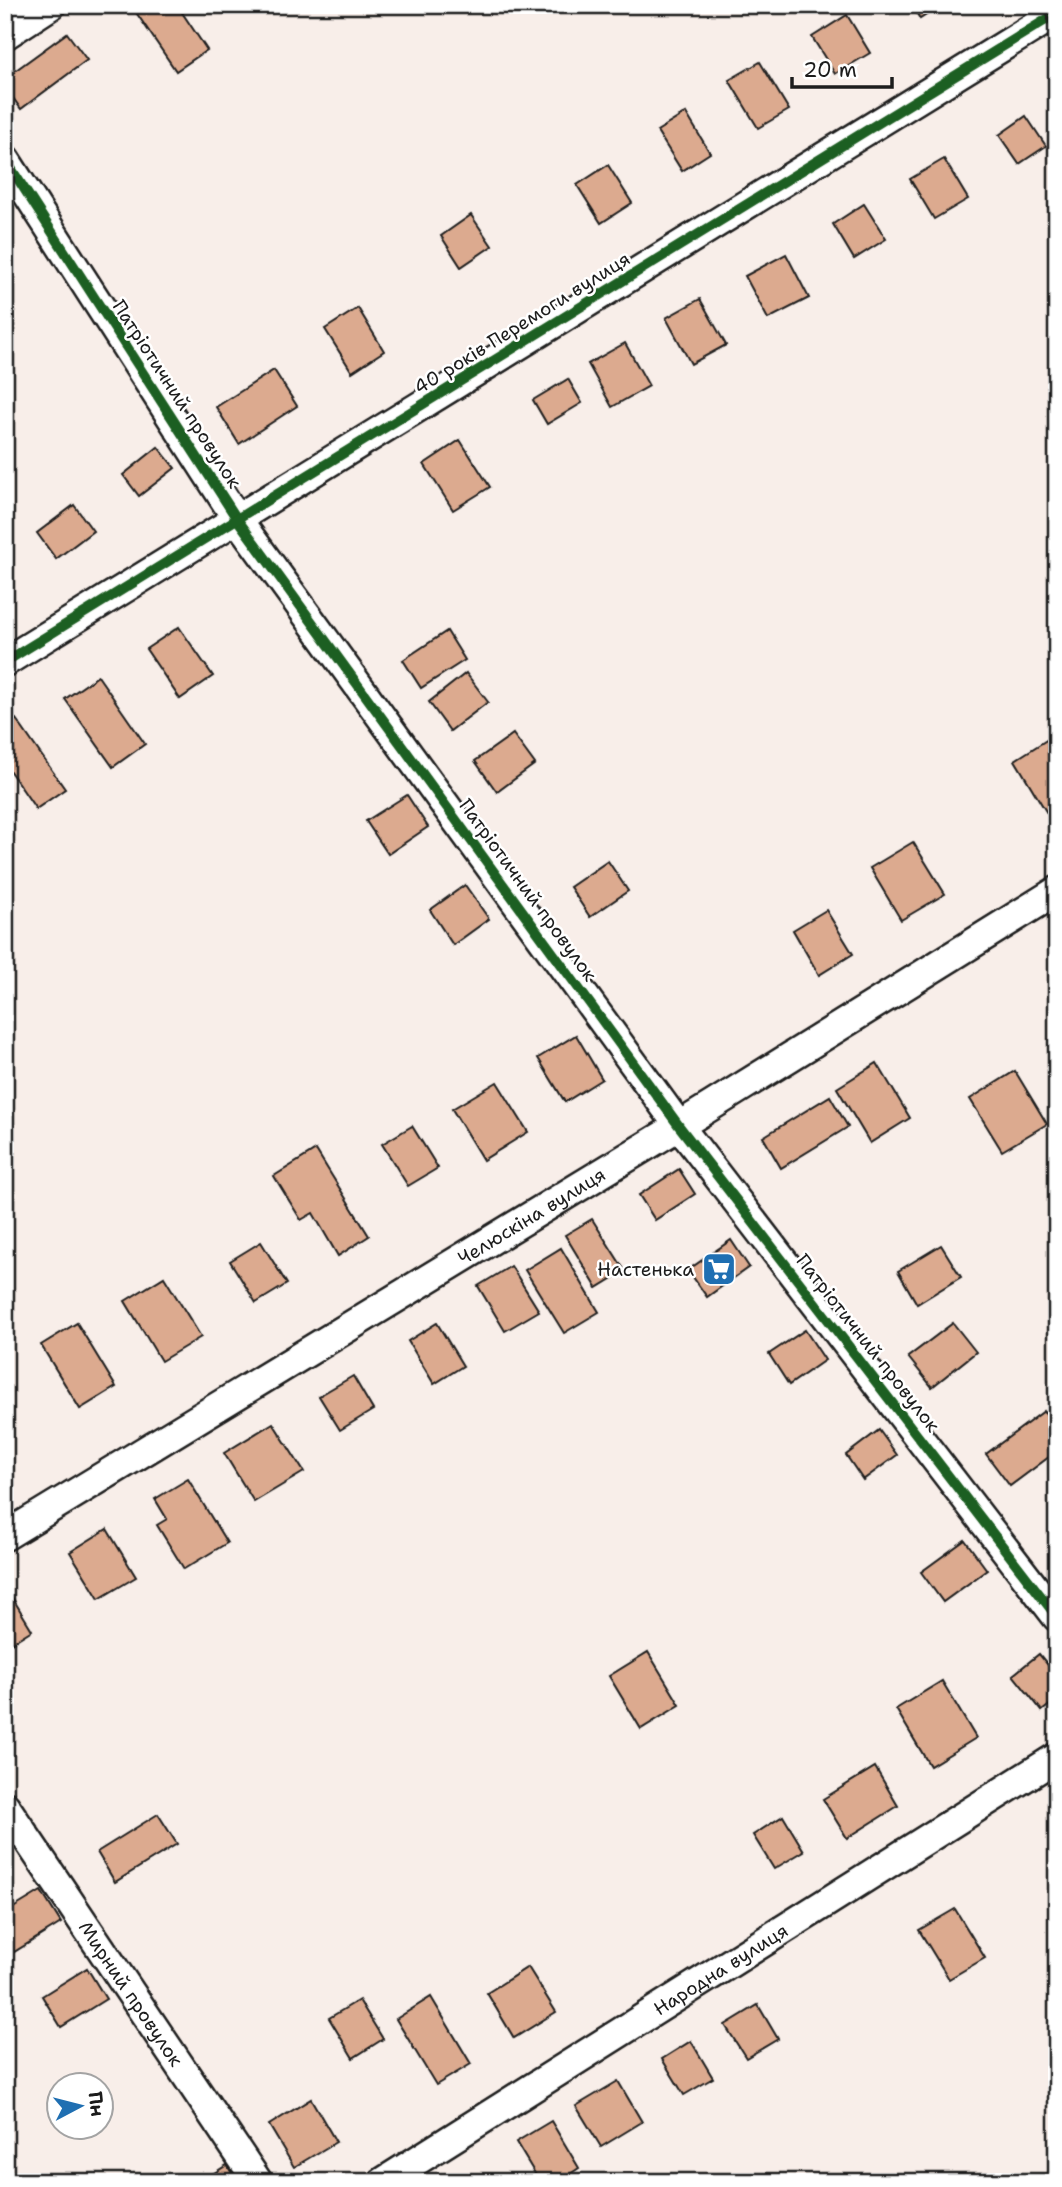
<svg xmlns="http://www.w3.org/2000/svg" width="1062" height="2187" viewBox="0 0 1062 2187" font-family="'Shantell Sans',sans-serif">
	<rect width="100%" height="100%" fill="#f8eee9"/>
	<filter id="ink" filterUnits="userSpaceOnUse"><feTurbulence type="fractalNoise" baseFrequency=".0143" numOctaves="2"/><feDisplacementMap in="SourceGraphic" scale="14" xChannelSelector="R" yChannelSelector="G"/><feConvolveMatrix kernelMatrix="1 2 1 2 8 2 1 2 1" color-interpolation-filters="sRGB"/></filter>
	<g filter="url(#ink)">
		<!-- building -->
		<g fill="#dcaa8f" stroke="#1c1c1c" stroke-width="2">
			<path d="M131,5h46l30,45 -31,21z"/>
			<path d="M912,5h30l-22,14z"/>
			<path d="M847,15l23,38 -35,21 -23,-37z"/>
			<path d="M67,33l20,27 -66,49 -16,-22v-9z"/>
			<path d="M760,62l29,48 -31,18 -29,-48z"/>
			<path d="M686,113l24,40 -28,18 -25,-40z"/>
			<path d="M1026,116l20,30 -27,18 -20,-29z"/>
			<path d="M944,159l24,40 -34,20 -24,-40z"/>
			<path d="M608,165l24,38 -31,20 -24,-38z"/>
			<path d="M864,204l22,35 -32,20 -21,-35z"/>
			<path d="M471,215l21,31 -31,21 -20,-31z"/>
			<path d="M786,254l23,44 -41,21 -23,-43z"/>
			<path d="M700,299l26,46 -35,19 -25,-46z"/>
			<path d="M358,308l26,43 -32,21 -27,-43z"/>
			<path d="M625,343l24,43 -37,21 -24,-43z"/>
			<path d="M274,370l23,36 -58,38 -23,-37z"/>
			<path d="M568,379l14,24 -35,21 -14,-24z"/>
			<path d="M460,440l30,47 -37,23 -29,-46z"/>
			<path d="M158,447l17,21 -36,28 -16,-21z"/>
			<path d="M74,505l19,26 -37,28 -19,-26z"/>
			<path d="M179,627l34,49 -33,23 -34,-50z"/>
			<path d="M447,631l18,29 -44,28 -18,-28z"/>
			<path d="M466,673l22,29 -38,29 -21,-29z"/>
			<path d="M98,676l47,68 -32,23 -48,-68z"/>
			<path d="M16,719l49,70 -29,20 -31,-45v-38z"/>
			<path d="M513,734l22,30 -38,28 -22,-31z"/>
			<path d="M1056,734l1,86 -4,3 -38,-63z"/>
			<path d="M407,795l21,32 -40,27 -22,-33z"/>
			<path d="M913,842l32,52 -44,26 -31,-52z"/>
			<path d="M608,861l20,30 -38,26 -20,-30z"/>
			<path d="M465,885l24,34 -36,26 -23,-35z"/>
			<path d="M826,910l27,44 -34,21 -26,-45z"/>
			<path d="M576,1035l26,44 -37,23 -27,-44z"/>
			<path d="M877,1063l33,55 -40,25 -33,-55z"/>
			<path d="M1015,1071l32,53 -45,27 -32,-52z"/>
			<path d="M497,1082l31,50 -45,28 -31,-51z"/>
			<path d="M830,1096l18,31 -67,41 -18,-31z"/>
			<path d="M412,1126l26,42 -30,18 -26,-42z"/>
			<path d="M316,1150l53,86 -31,20 -25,-43 -12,7 -27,-44z"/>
			<path d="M679,1169l16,25 -40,26 -16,-25z"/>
			<path d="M592,1219l33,52 -28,17 -32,-53z"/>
			<path d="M731,1240l18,27 -42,30 -19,-27z"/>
			<path d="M261,1242l26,42 -31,19 -26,-42z"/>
			<path d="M941,1245l20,32 -44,27 -19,-33z"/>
			<path d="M561,1248l38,64 -35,21 -39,-63z"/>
			<path d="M511,1266l28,45 -34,20 -27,-45z"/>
			<path d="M164,1277l37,60 -40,24 -36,-60z"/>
			<path d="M77,1323l39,64 -36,22 -39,-64z"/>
			<path d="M437,1323l26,43 -29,18 -26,-43z"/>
			<path d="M953,1323l23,29 -44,35 -24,-30z"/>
			<path d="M805,1330l20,30 -36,25 -20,-31z"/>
			<path d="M353,1376l20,34 -33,20 -21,-34z"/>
			<path d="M1044,1411l13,18v22l-47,35 -24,-32z"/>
			<path d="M273,1423l31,49 -50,30 -30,-49z"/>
			<path d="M879,1430l18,25 -34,25 -17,-25z"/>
			<path d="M188,1479l39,64 -43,26 -27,-44 10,-6 -12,-20z"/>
			<path d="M107,1529l29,48 -37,22 -29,-47z"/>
			<path d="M965,1540l22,30 -44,32 -22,-30z"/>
			<path d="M7,1589l25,41 -27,17v-57z"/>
			<path d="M648,1652l32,53 -39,24 -32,-53z"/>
			<path d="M1039,1654l18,22v23l-15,12 -29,-36z"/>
			<path d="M942,1681l34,57 -46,28 -34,-57z"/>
			<path d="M875,1767l23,39 -51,32 -24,-39z"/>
			<path d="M158,1814l19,30 -62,38 -18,-30z"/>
			<path d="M783,1816l21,35 -30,18 -21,-34z"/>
			<path d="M41,1891l20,32 -47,29 -9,-15v-24z"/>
			<path d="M955,1909l30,49 -36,21 -30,-49z"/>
			<path d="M528,1967l28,45 -42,26 -27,-45z"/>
			<path d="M87,1968l19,31 -45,28 -19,-31z"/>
			<path d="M431,1997l40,67 -35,21 -40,-66z"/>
			<path d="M359,2000l24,39 -30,19 -24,-40z"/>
			<path d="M758,2005l20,34 -32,19 -21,-33z"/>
			<path d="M691,2041l22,37 -29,17 -22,-36z"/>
			<path d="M618,2081l24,41 -41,25 -25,-41z"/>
			<path d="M311,2099l25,43 -42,25 -25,-42z"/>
			<path d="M551,2121l28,47 -21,14h-18l-24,-40z"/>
			<path d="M227,2165l10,17h-37z"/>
		</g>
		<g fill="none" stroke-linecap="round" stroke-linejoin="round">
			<!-- minor casing -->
			<g stroke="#1c1c1c" stroke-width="33">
				<g id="minor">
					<path d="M5,35l46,-30"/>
					<path d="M5,159l232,360 442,607 378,491"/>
					<path d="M5,662l1052,-649"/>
					<path id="s1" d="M5,1536l674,-410 378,-235"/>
					<path id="s2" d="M5,1806l253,376"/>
					<path id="s3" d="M383,2182l674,-425"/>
				</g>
			</g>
			<!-- minor -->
			<use href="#minor" stroke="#fff" stroke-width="28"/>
			<!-- cycleway casing -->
			<g stroke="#fff" stroke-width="15">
				<g id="cycleway">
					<path d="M5,159l232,360 442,607 378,491"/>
					<path d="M5,662l1052,-649"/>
				</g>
			</g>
			<!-- cycleway -->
			<use href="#cycleway" stroke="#1b5e20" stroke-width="10"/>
		</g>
	</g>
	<!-- icons -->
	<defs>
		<g id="supermarket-square" transform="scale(1.75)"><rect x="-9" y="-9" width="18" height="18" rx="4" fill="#1f6fb2" stroke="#fff"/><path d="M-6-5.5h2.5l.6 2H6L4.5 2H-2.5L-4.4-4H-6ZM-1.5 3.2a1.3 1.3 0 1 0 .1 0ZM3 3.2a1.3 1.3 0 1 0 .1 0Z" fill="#fff"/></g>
	</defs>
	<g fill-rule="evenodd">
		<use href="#supermarket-square" x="719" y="1269"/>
	</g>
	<g text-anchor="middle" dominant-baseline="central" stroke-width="5" stroke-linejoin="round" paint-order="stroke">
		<!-- street labels -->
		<g font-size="19" fill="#1c1c1c" stroke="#fff">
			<text transform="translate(522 323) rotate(-32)">40 років Перемоги вулиця</text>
			<text transform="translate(177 394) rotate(57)">Патріотичний провулок</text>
			<text transform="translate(528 890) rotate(54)">Патріотичний провулок</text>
			<text stroke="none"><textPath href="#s1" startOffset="616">Челюскіна вулиця</textPath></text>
			<text transform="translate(868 1343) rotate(52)">Патріотичний провулок</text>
			<text stroke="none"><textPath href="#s3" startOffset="399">Народна вулиця</textPath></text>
			<text stroke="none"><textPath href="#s2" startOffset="226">Мирний провулок</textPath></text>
		</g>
		<!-- poi labels -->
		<g font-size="19" fill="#1c1c1c" stroke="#fff" text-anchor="end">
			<text x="694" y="1269">Настенька</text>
		</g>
	</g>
	<!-- margin -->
	<rect width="1062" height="2187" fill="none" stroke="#fff" stroke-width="28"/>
	<rect x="14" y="14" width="1034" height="2159" fill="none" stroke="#1c1c1c" stroke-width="2.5" filter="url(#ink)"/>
	<!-- north arrow -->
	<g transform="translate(80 2106) rotate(83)"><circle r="33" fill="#ffffff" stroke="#a4a4a4" stroke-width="2"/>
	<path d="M0-5L12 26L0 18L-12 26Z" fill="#1f6fb2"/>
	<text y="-10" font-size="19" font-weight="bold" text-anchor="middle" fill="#1c1c1c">Пн</text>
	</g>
	<!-- scale -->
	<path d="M792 77v10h100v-10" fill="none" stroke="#1c1c1c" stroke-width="3.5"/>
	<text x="803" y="77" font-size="21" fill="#1c1c1c" stroke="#ffffff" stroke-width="5" paint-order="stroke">20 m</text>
</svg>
